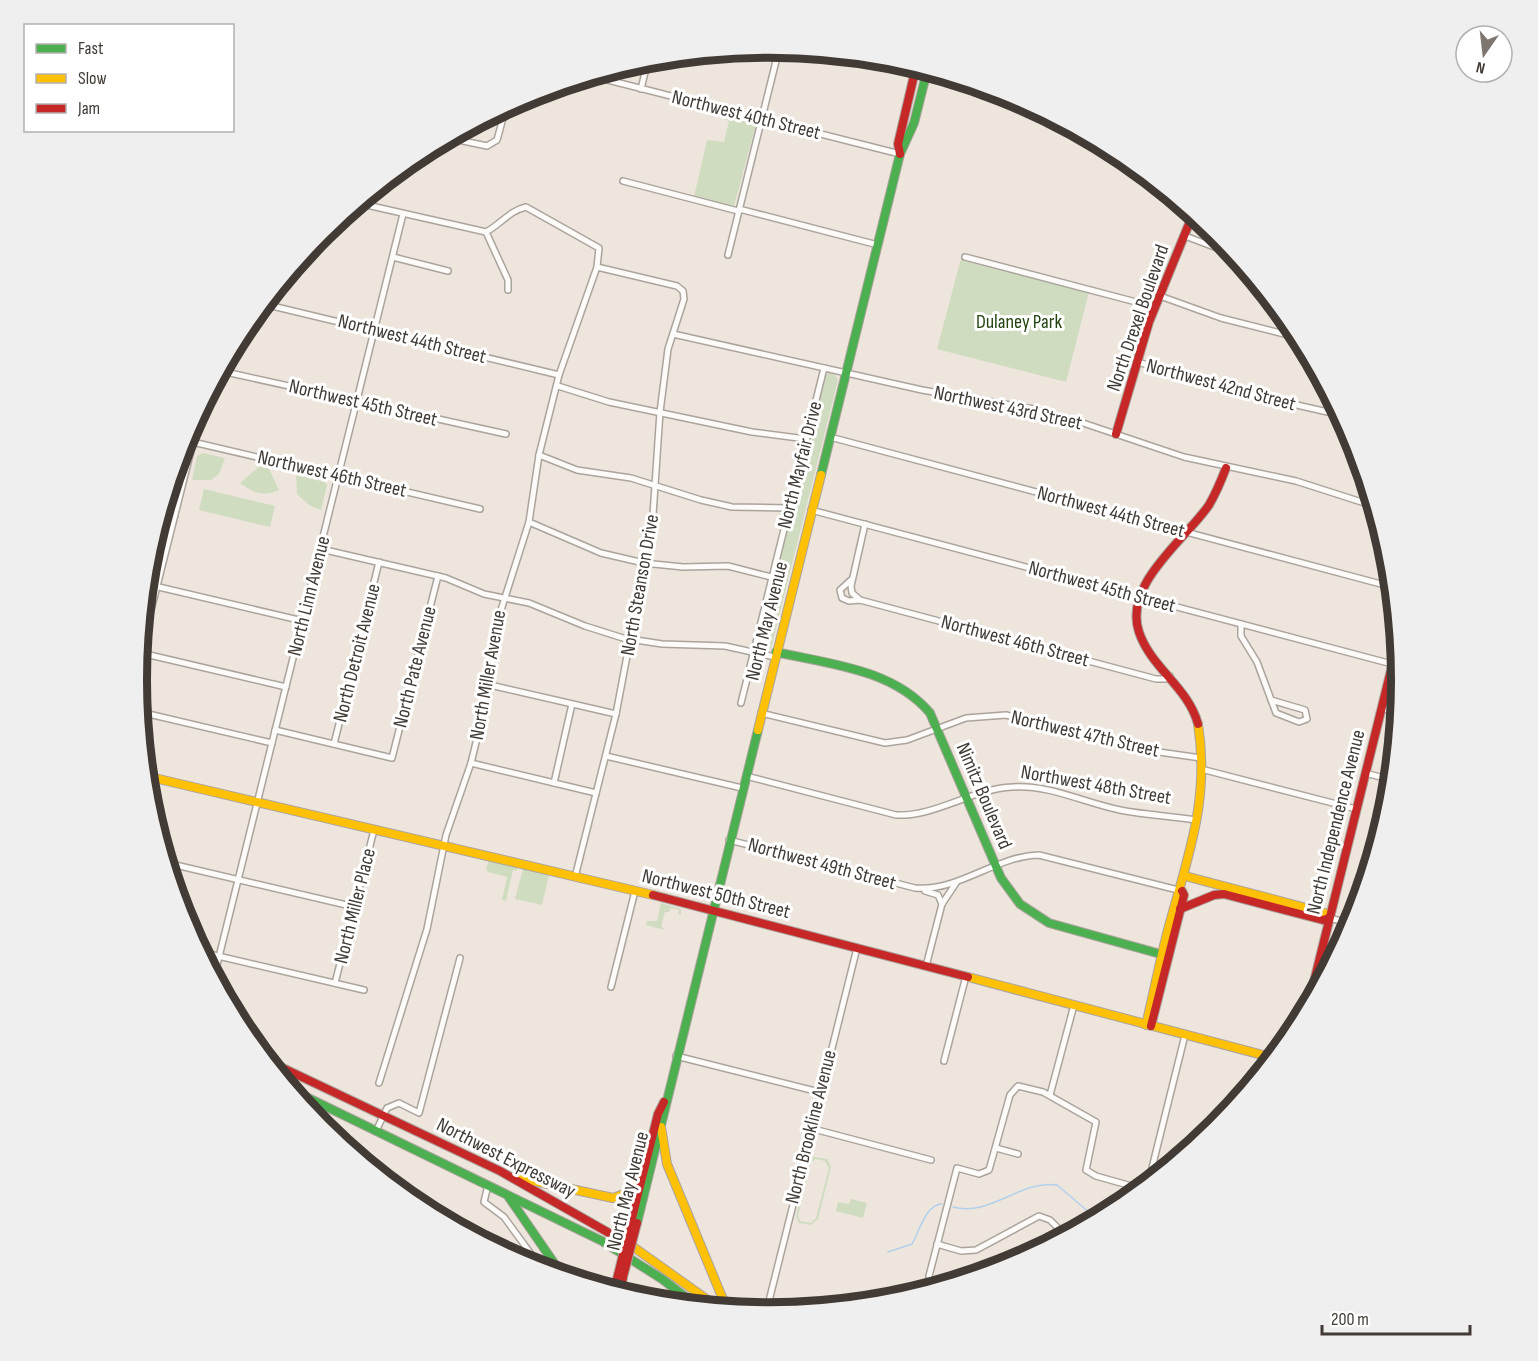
<svg xmlns="http://www.w3.org/2000/svg" width="1538" height="1361" viewBox="0 0 1538 1361" font-family="'Sofia Sans Condensed',sans-serif">
	<rect width="100%" height="100%" fill="#eee5dd"/>
	<!-- green -->
	<g fill="#cfdcc0" fill-rule="evenodd">
		<path d="M726,113l26,7 4,4 -22,82 -40,-9 13,-57 17,2 5,-21 -5,-2z"/>
		<path d="M961,259l128,33 -23,90 -129,-33z"/>
		<path d="M829,373l6,2 3,5 -67,268 -8,4 -6,-5 68,-271z"/>
		<path d="M203,453l22,5 -6,16 -8,6h-19l5,-24z"/>
		<path d="M261,465l8,4 10,21c-16,7 -26,3 -39,-7z"/>
		<path d="M296,475l29,7 2,3 -6,25 -12,-5 -12,-11z"/>
		<path d="M204,489l71,17 -5,21 -71,-17z"/>
		<path d="M489,861l28,7v3l-4,-1 -7,31 -4,-1 5,-23 -19,-5 -2,-3z"/>
		<path d="M523,869l26,6 -7,30 -27,-6z"/>
		<path d="M661,903l20,6v6l-3,-1 1,-4 -8,-2 -2,4h-4l-4,14 4,4 -19,-5 1,-4h10z"/>
		<path d="M814,1157l13,2 4,8 -13,52 -7,6 -12,-2 -3,-7 13,-54zM815,1159l10,2 4,7 -13,50 -5,5 -11,-2 -2,-5 13,-53z"/>
		<path d="M851,1199l16,4 -4,15 -27,-7 2,-9 11,2z"/>
	</g>
	<g fill="none" stroke-linecap="round" stroke-linejoin="round">
		<!-- stream -->
		<g stroke="#b2d1ec" stroke-width="1.5">
			<path d="M953,1207c38,10 66,-27 104,-22l40,34"/>
			<path d="M888,1252l24,-8c7,-12 14,-40 30,-40"/>
		</g>
		<!-- street casing -->
		<g stroke="#aba49d" stroke-width="8">
			<g id="street">
				<path d="M592,76l308,78"/>
				<path d="M641,89l7,-29"/>
				<path d="M449,138l38,8 10,-6 9,-33"/>
				<path d="M623,181l115,30"/>
				<path d="M358,203l128,29c15,-8 23,-21 40,-25l73,41 -2,19 -38,108 -20,80 -10,67 -34,107 -5,56 -19,78 -25,72 -19,94 -48,154"/>
				<path d="M739,209l139,36"/>
				<path d="M486,232l22,48v10"/>
				<path d="M1185,236l48,18"/>
				<path d="M728,255l51,-206"/>
				<path d="M393,257l55,14"/>
				<path d="M965,257l190,50"/>
				<path d="M1160,296l61,22 79,20"/>
				<path d="M264,304l295,71"/>
				<path d="M673,334l249,56 112,19 46,13 104,35 112,24 78,25"/>
				<path d="M1137,362l151,41 53,12"/>
				<path d="M221,371l285,63"/>
				<path d="M558,386l51,16 143,30 54,7"/>
				<path d="M830,437l562,150"/>
				<path d="M184,440l296,69"/>
				<path d="M539,455l38,15 54,8 70,22 31,7 57,1"/>
				<path d="M811,510l581,154"/>
				<path d="M162,512l13,3"/>
				<path d="M529,522l72,31 43,10 39,4 45,-1 43,11"/>
				<path d="M321,549l125,29 38,16 45,9 56,23 38,12 39,6 63,2 50,11"/>
				<path d="M851,580l-11,10 2,8 7,3 11,-1 296,79h9l5,-3"/>
				<path d="M146,584l157,37"/>
				<path d="M860,600l-8,-7 -1,-7 14,-62"/>
				<path d="M1241,624v12l16,26 19,51 23,9 8,-3 -2,-9 -34,-10"/>
				<path d="M141,653l145,34"/>
				<path d="M138,662l64,-255"/>
				<path d="M490,685l126,29"/>
				<path d="M741,703l83,-335"/>
				<path d="M1381,708l17,4"/>
				<path d="M140,712l132,31"/>
				<path d="M761,713l124,30 22,-3 59,-22 40,-3 139,35 56,8"/>
				<path d="M275,730l117,28 46,-182"/>
				<path d="M334,744l45,-182"/>
				<path d="M606,756l136,32"/>
				<path d="M471,763l125,30"/>
				<path d="M1201,769l155,40"/>
				<path d="M1365,773l27,7"/>
				<path d="M746,776l150,39c39,2 76,-26 116,-28 36,-3 73,16 108,23 25,5 52,6 77,10"/>
				<path d="M554,783l18,-79"/>
				<path d="M729,840l186,48c44,4 80,-32 124,-33l143,36"/>
				<path d="M167,863l188,44"/>
				<path d="M575,877l41,-163 14,-74 23,-125 7,-103 8,-63 16,-50 -1,-8 -6,-5 -80,-19"/>
				<path d="M925,891l13,4 4,9"/>
				<path d="M1329,918l24,6"/>
				<path d="M201,952l163,38"/>
				<path d="M926,966l16,-62 14,-21"/>
				<path d="M214,977l189,-763"/>
				<path d="M335,983l39,-153"/>
				<path d="M611,987l24,-96"/>
				<path d="M676,1056l143,36"/>
				<path d="M944,1061l22,-85"/>
				<path d="M1050,1095l24,-90"/>
				<path d="M810,1128l121,32"/>
				<path d="M376,1131l11,-23 12,-5 20,10 41,-155"/>
				<path d="M996,1148l22,6"/>
				<path d="M1148,1184l37,-149"/>
				<path d="M488,1185l-4,17 20,15 38,52"/>
				<path d="M937,1244l24,7 15,-1 63,-34 11,4 16,16"/>
				<path d="M929,1276l28,-108 22,6 10,-4 21,-75 8,-9 25,6 53,30 -10,48 10,6 46,13"/>
				<path d="M766,1313l91,-365"/>
			</g>
		</g>
		<!-- fast casing -->
		<g stroke="#aba49d" stroke-width="10">
			<g id="fast">
				<path d="M821,475l79,-321 14,-31 13,-52"/>
				<path d="M776,652c53,12 117,17 154,61l71,165 19,26 29,19 115,32"/>
				<path d="M290,1089l312,152 60,38 35,27"/>
				<path d="M508,1196l55,80"/>
				<path d="M637,1223l121,-493"/>
			</g>
		</g>
		<!-- slow casing -->
		<g stroke="#aba49d" stroke-width="10">
			<g id="slow">
				<path d="M873,58l86,22"/>
				<path d="M758,730l63,-255"/>
				<path d="M146,776l507,119"/>
				<path d="M1185,876l140,37 4,5"/>
				<path d="M968,977l306,81"/>
				<path d="M1146,1025c8,-33 14,-66 23,-99 19,-70 41,-127 29,-202"/>
				<path d="M661,1127l6,37 60,145"/>
				<path d="M520,1178l93,20 17,-6 12,-14"/>
				<path d="M632,1246l87,62"/>
			</g>
		</g>
		<!-- jam casing -->
		<g stroke="#aba49d" stroke-width="10">
			<g id="jam">
				<path d="M900,154l-2,-10 18,-77"/>
				<path d="M1116,434l33,-112 44,-108"/>
				<path d="M1198,724c-10,-37 -47,-56 -59,-92 -16,-48 46,-92 70,-127 7,-12 12,-24 17,-37"/>
				<path d="M653,895l315,82"/>
				<path d="M1180,909l34,-14 10,-1 99,26 6,-2"/>
				<path d="M1307,1010l91,-368"/>
				<path d="M1151,1026l33,-131 -2,-4"/>
				<path d="M266,1060l234,111 132,75"/>
				<path d="M631,1222l27,-108 6,-12"/>
				<path d="M614,1291l4,-16"/>
				<path d="M620,1293l3,-16"/>
			</g>
		</g>
		<!-- street -->
		<use href="#street" stroke="#fcfbfa" stroke-width="5"/>
		<!-- fast -->
		<use href="#fast" stroke="#4caf50" stroke-width="8"/>
		<!-- slow -->
		<use href="#slow" stroke="#ffc107" stroke-width="8"/>
		<!-- jam -->
		<use href="#jam" stroke="#c62828" stroke-width="8"/>
		<!-- jam-bridge casing -->
		<g stroke="#aba49d" stroke-width="10" stroke-linecap="butt">
			<g id="jam-bridge">
				<path d="M618,1275l13,-53"/>
				<path d="M623,1277l14,-54"/>
			</g>
		</g>
		<!-- jam-bridge -->
		<use href="#jam-bridge" stroke="#c62828" stroke-width="8"/>
	</g>
	<g text-anchor="middle" dominant-baseline="central" stroke-width="6" stroke-linejoin="round" paint-order="stroke">
		<!-- street labels -->
		<g font-size="20" fill="#423b35" stroke="#fff">
			<text transform="translate(746 115) rotate(14)">Northwest 40th Street</text>
			<text transform="translate(1138 318) rotate(-71)">North Drexel Boulevard</text>
			<text transform="translate(412 339) rotate(14)">Northwest 44th Street</text>
			<text transform="translate(1221 385) rotate(15)">Northwest 42nd Street</text>
			<text transform="translate(363 403) rotate(13)">Northwest 45th Street</text>
			<text transform="translate(1008 408) rotate(12)">Northwest 43rd Street</text>
			<text transform="translate(800 465) rotate(-76)">North Mayfair Drive</text>
			<text transform="translate(332 474) rotate(13)">Northwest 46th Street</text>
			<text transform="translate(1111 512) rotate(15)">Northwest 44th Street</text>
			<text transform="translate(640 585) rotate(-80)">North Steanson Drive</text>
			<text transform="translate(1102 587) rotate(15)">Northwest 45th Street</text>
			<text transform="translate(309 596) rotate(-76)">North Linn Avenue</text>
			<text transform="translate(767 621) rotate(-76)">North May Avenue</text>
			<text transform="translate(1015 641) rotate(15)">Northwest 46th Street</text>
			<text transform="translate(357 653) rotate(-76)">North Detroit Avenue</text>
			<text transform="translate(415 667) rotate(-76)">North Pate Avenue</text>
			<text transform="translate(488 675) rotate(-80)">North Miller Avenue</text>
			<text transform="translate(1085 734) rotate(13)">Northwest 47th Street</text>
			<text transform="translate(1096 785) rotate(10)">Northwest 48th Street</text>
			<text transform="translate(984 796) rotate(67)">Nimitz Boulevard</text>
			<text transform="translate(1336 822) rotate(-76)">North Independence Avenue</text>
			<text transform="translate(822 864) rotate(15)">Northwest 49th Street</text>
			<text transform="translate(716 894) rotate(14)">Northwest 50th Street</text>
			<text transform="translate(355 906) rotate(-76)">North Miller Place</text>
			<text transform="translate(811 1127) rotate(-76)">North Brookline Avenue</text>
			<text transform="translate(506 1158) rotate(27)">Northwest Expressway</text>
			<text transform="translate(628 1191) rotate(-76)">North May Avenue</text>
		</g>
		<!-- park labels -->
		<g font-size="20" fill="#23430f" stroke="#fff">
			<text x="1019" y="322">Dulaney Park</text>
		</g>
	</g>
	<!-- crop -->
	<path d="M0 0H1538V1361H0ZM147 680a622 622 0 1 1 1244 0a622 622 0 1 1-1244 0Z" fill="#f0efef" fill-rule="evenodd"/>
	<path fill="none" stroke="#423b35" stroke-width="8" d="M147 680a622 622 0 1 1 1244 0a622 622 0 1 1-1244 0Z"/>
	<!-- legend -->
	<rect x="24" y="24" width="210" height="108" fill="#ffffff" stroke="#b3b1ae" stroke-width="1.5"/>
	<rect x="36" y="44" width="30" height="9" fill="#4caf50" stroke="#b3b1ae" stroke-width="1.5"/>
	<text x="78" y="54" font-size="18" fill="#423b35">Fast</text>
	<rect x="36" y="74" width="30" height="9" fill="#ffc107" stroke="#b3b1ae" stroke-width="1.5"/>
	<text x="78" y="84" font-size="18" fill="#423b35">Slow</text>
	<rect x="36" y="104" width="30" height="9" fill="#c62828" stroke="#b3b1ae" stroke-width="1.5"/>
	<text x="78" y="114" font-size="18" fill="#423b35">Jam</text>
	<!-- north arrow -->
	<g transform="translate(1484 54) rotate(194)"><circle r="28" fill="#ffffff" stroke="#b3b1ae" stroke-width="1.5"/>
	<path d="M0-4.5L10 22L0 15L-10 22Z" fill="#7e7670"/>
	<text y="-9" font-size="16" font-weight="bold" text-anchor="middle" fill="#423b35">N</text>
	</g>
	<!-- scale -->
	<path d="M1322 1325v9h148v-9" fill="none" stroke="#423b35" stroke-width="3"/>
	<text x="1331" y="1325" font-size="18" fill="#423b35" stroke="#ffffff" stroke-width="4.5" paint-order="stroke">200 m</text>
</svg>
